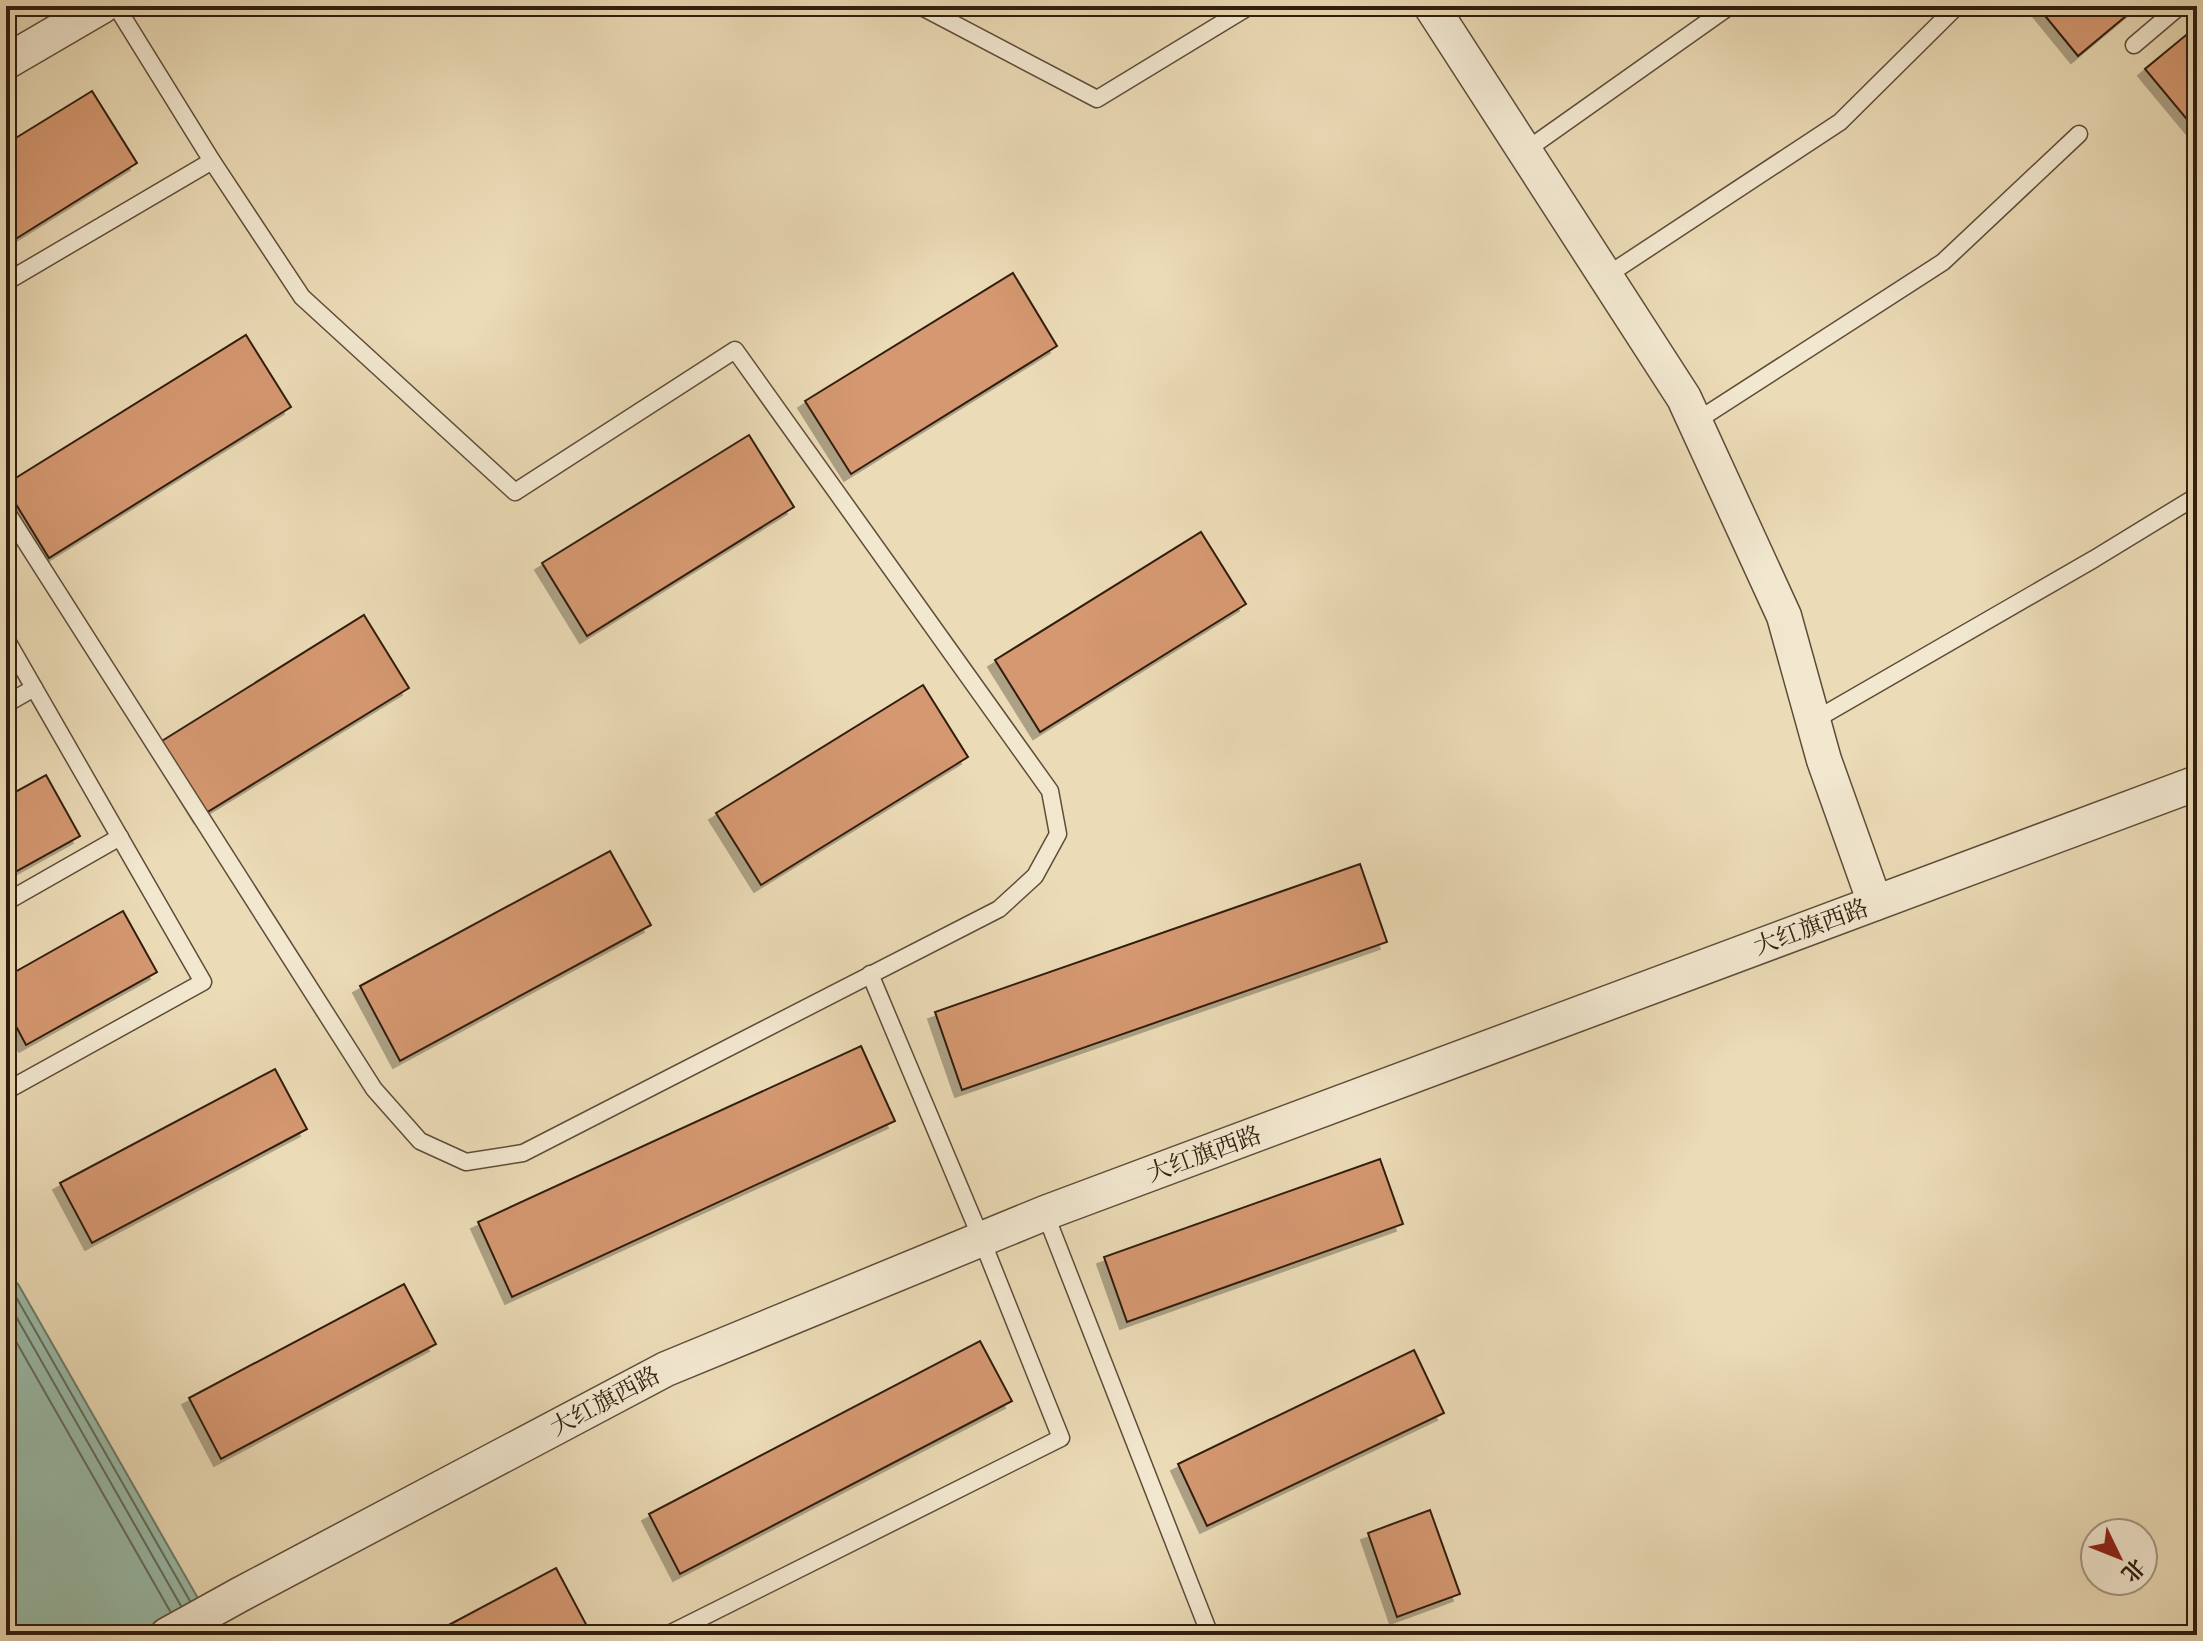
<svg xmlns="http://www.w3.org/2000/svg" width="2203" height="1641" viewBox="0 0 2203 1641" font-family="'IM FELL French Canon','Noto Serif SC',serif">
	<defs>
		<filter id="shadow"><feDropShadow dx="-7" dy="7" stdDeviation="0" flood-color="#0004"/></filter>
	</defs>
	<rect width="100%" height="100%" fill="#ebdbb6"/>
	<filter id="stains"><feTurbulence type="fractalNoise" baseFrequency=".0025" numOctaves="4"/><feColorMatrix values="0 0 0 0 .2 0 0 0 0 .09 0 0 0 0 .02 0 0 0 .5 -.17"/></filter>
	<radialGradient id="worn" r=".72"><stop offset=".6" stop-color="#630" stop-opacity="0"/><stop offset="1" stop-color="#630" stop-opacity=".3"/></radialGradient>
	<!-- water -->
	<path fill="#99bca9" stroke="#6f7c6b" stroke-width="2" d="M6,1275l12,9 201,351h-213z"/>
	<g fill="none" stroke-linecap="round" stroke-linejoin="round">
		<!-- shore -->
		<g stroke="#646c5c" stroke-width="2">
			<path d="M6,1285l6,5 178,311"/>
			<path d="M6,1299l175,307"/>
			<path d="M6,1324l164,287"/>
		</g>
	</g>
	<!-- building -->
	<g fill="#d59871" stroke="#301d0e" stroke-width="2" filter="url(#shadow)">
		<path d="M2037,6h101l-60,50z"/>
		<path d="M2197,26v101l-2,2 -50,-60z"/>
		<path d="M92,91l45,72 -131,82v-101z"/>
		<path d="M1013,273l44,73 -206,128 -46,-73z"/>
		<path d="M246,335l45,72 -242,151 -43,-70v-4z"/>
		<path d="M749,435l45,72 -207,129 -45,-73z"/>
		<path d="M1201,532l45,72 -206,128 -45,-72z"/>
		<path d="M364,615l45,73 -208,128 -44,-72z"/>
		<path d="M923,685l45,72 -207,128 -45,-72z"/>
		<path d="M46,775l34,61 -74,41v-80z"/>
		<path d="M610,851l41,74 -251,136 -40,-75z"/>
		<path d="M1360,864l27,78 -425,148 -27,-78z"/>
		<path d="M123,911l34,61 -131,73 -9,-17 -11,6v-57z"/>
		<path d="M861,1046l34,75 -383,176 -34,-75z"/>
		<path d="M275,1069l32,60 -215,114 -32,-60z"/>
		<path d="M1380,1159l23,65 -276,98 -23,-65z"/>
		<path d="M404,1284l32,60 -215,115 -32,-61z"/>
		<path d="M980,1341l32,60 -332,173 -31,-60z"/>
		<path d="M1414,1350l30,63 -237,113 -29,-62z"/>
		<path d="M1430,1510l30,84 -63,23 -29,-84z"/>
		<path d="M556,1568l32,60 -13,7h-145z"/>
	</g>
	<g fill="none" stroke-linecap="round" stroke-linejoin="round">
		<!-- service casing -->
		<g stroke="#5f4c38" stroke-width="19">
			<g id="service">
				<path d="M920,6l177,93 153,-93"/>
				<path d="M2134,45l46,-39"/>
				<path d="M1525,151l205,-145"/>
				<path d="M1606,276l234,-154 117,-116"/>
				<path d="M6,282l206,-121"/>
				<path d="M1695,422l248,-160 136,-128"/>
				<path d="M6,511l368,578 46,52 46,21 57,-9 476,-244 36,-33 23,-42 -8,-43 -315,-441 -220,142 -213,-195 -90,-136 -96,-155"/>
				<path d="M6,639l197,343 -197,109"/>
				<path d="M6,704l28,-16"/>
				<path d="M1813,721l281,-162 103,-63"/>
				<path d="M6,902l114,-65"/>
				<path d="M1045,1213l165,422"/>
				<path d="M667,1635l394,-197 -80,-200 -111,-264"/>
			</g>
		</g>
		<!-- minor casing -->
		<g stroke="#5f4c38" stroke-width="37">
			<g id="minor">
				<path d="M1431,6l253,392 100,218 40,144 51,143"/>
				<path d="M6,62l96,-56"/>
				<path d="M167,1635l74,-41 425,-225 379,-156 1152,-430"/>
			</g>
		</g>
		<!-- service -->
		<use href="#service" stroke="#f2e8d0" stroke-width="16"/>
		<!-- minor -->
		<use href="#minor" stroke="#f2e8d0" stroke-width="34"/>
	</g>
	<g text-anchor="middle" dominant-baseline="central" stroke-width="7" stroke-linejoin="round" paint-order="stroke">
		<!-- street labels -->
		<g font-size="24" fill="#301d0e" stroke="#f2e8d0">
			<text transform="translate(1811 927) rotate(-20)">大红旗西路</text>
			<text transform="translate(1204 1154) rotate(-20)">大红旗西路</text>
			<text transform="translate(605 1401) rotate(-28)">大红旗西路</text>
		</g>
	</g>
	<!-- margin -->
	<rect width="2203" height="1641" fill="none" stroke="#ebdbb6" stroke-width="32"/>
	<rect x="8" y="8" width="2187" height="1625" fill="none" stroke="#301d0e" stroke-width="4"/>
	<rect x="16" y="16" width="2171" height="1609" fill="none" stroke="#301d0e" stroke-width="2"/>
	<!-- north arrow -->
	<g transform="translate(2119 1557) rotate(133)"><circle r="38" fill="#f2e8d0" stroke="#a49782" stroke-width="2"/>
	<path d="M0-6L14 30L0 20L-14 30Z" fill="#8f2418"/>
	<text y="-12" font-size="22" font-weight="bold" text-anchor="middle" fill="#301d0e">北</text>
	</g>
	<rect width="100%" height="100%" filter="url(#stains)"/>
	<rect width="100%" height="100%" fill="url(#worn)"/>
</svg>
